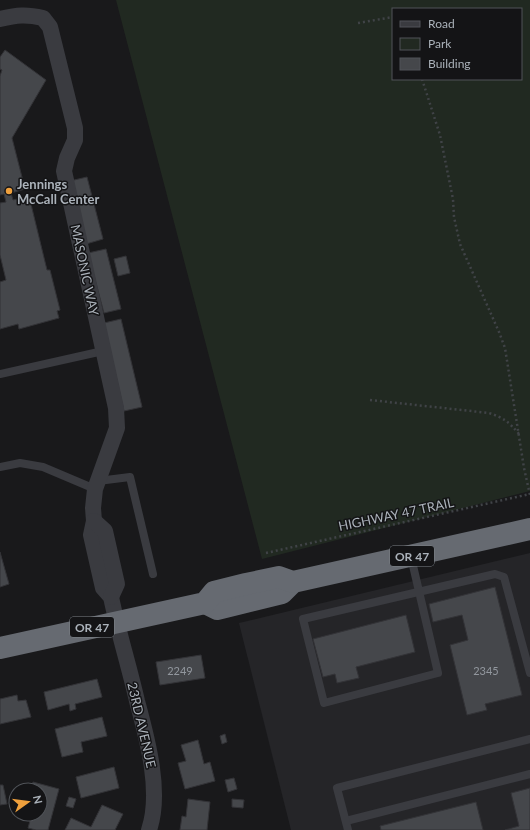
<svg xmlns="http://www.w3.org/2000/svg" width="530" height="830" viewBox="0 0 530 830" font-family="Lato,sans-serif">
	<rect width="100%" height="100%" fill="#19191b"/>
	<!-- built -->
	<path fill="#252528" d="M530,553v277h-239l-52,-207z"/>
	<!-- green -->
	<path fill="#212921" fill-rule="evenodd" d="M116,0h414v491l-268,68zM393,9h128v70h-128z"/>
	<!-- building -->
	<g fill="#45474b" stroke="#333337">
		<path d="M5,50l41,30 -34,58 13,51 -14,4 2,7 16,-4 18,74h3l10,40 -3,1 2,7 -40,11 -1,-5 -18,5v-47l6,-2 -6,-25v-52l6,-1 -2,-8 -4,1v-119l2,-6 -2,-1v-12z"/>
		<path d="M87,177l16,62 -17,5 -16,-63z"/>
		<path d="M106,249l15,60 -17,4 -16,-60z"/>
		<path d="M126,256l4,17 -12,3 -4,-17z"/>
		<path d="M121,319l21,88 -18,4 -20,-88z"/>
		<path d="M0,552l9,32 -9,3z"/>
		<path d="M495,587l27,108 -37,9 2,6 -20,5 -17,-70 18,-5 -6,-25 -29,7 -4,-18z"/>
		<path d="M406,615l9,37 -59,15 3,11 -22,5 -2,-9 -12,3 -10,-38z"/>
		<path d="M201,655l4,23 -45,7 -4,-23z"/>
		<path d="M97,679l5,18 -27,7 1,5 -6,2 -1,-7 -21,6 -4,-18z"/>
		<path d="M17,695l1,6 8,-1 5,17 -31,7v-25z"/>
		<path d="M102,717l5,19 -26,6 2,10 -21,5 -7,-28z"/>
		<path d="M225,734l2,8 -5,2 -2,-8z"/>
		<path d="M198,740l6,24 6,-2 5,19 -30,8 -7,-26 8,-2 -5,-16z"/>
		<path d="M114,767l5,21 -38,10 -5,-21z"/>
		<path d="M234,778l3,11 -9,3 -3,-12z"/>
		<path d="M33,782l26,7 -11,41h-12l-8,-2 4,-14h8v-24h-9z"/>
		<path d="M0,785h3l4,19 -7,1z"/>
		<path d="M530,788v42h-25l14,-4 -8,-33z"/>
		<path d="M69,797l7,2 -3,9 -7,-2z"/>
		<path d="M188,799l22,3 -3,28h-27l2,-14 4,1z"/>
		<path d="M232,799l12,1 -1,8 -11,-1z"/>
		<path d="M476,802l7,28h-102l-1,-4z"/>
		<path d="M102,805l21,9 -8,16h-50l6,-12 20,9z"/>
	</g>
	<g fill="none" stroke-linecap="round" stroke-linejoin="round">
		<!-- path -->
		<g stroke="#404347" stroke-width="2.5" stroke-dasharray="2 3" stroke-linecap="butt">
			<path d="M358,23l35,-6"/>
			<path d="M422,79l18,56 13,64 1,18 6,27 39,88 6,16 19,120 6,27"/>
			<path d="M370,400l119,13c15,5 20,9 30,21"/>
			<path d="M266,553l264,-59"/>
		</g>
		<!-- lane -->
		<g stroke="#3a3b40" stroke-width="8">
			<path d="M0,374l103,-23"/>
			<path d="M0,467l20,-4 23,4 52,22"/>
			<path d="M98,481l32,-4 23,97"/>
			<path d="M411,557c9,39 18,77 27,116l-114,30 -21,-84 192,-45 9,3 26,96"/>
			<path d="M346,821l184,-47"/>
			<path d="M348,830l-11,-42 193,-49"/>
		</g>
		<!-- street -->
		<g stroke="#3a3b40" stroke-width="16">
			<path d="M0,19c17,-4 26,-5 43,-1l7,9 25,101v12l-8,18 -3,13 52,237 1,20 -22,61 -2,19 1,13 -3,14 12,53 8,9c7,34 18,69 26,104 10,37 25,91 12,129"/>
			<path d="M94,521l11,10 12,53 -6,13"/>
		</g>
		<!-- highway -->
		<g stroke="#666a71" stroke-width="22">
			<path d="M205,603l12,6 65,-16 11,-11"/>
			<path d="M0,648l205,-45 9,-11 32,-8 33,-7 14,5 237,-53"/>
		</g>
	</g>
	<!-- markers -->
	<circle fill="#efa03d" stroke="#141416" stroke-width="1.5" cx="9" cy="191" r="4"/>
	<g text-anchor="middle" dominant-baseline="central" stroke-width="3" stroke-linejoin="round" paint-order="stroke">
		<!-- number labels -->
		<g font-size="11" fill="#92979e">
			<text x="180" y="670">2249</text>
			<text x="486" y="670">2345</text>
		</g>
		<!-- shield labels -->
		<g fill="#141416" stroke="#7e8389" stroke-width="1">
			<rect x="390" y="546" width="44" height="20" rx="3"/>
			<rect x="70" y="617" width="44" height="20" rx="3"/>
		</g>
		<g font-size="12" font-weight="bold" fill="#abb2ba">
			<text x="412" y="556">OR 47</text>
			<text x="92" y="627">OR 47</text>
		</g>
		<!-- poi labels -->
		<g font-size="13" font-weight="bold" fill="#abb2ba" stroke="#141416" text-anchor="start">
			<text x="17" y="184">Jennings<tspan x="17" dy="15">McCall Center</tspan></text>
		</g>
		<!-- street labels -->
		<g font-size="13" fill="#abb2ba" stroke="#141416">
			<text transform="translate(85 270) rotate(78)">MASONIC WAY</text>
			<text transform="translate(396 514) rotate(-12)">HIGHWAY 47 TRAIL</text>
			<text transform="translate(142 725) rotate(77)">23RD AVENUE</text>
		</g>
	</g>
	<!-- legend -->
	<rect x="392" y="8" width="130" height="72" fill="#141416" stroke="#505358"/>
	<rect x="400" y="21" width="20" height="6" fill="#3a3b40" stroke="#505358"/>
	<text x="428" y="28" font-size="12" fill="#abb2ba">Road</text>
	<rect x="400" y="38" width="20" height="12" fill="#212921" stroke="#505358"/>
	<text x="428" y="48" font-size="12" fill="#abb2ba">Park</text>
	<rect x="400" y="58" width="20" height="12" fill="#45474b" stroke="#505358"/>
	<text x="428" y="68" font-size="12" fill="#abb2ba">Building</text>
	<!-- north arrow -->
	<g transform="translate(28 802) rotate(76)"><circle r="19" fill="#141416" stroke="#505358"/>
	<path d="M0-3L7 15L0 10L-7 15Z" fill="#efa03d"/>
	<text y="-6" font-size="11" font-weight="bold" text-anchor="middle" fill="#abb2ba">N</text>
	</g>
</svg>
